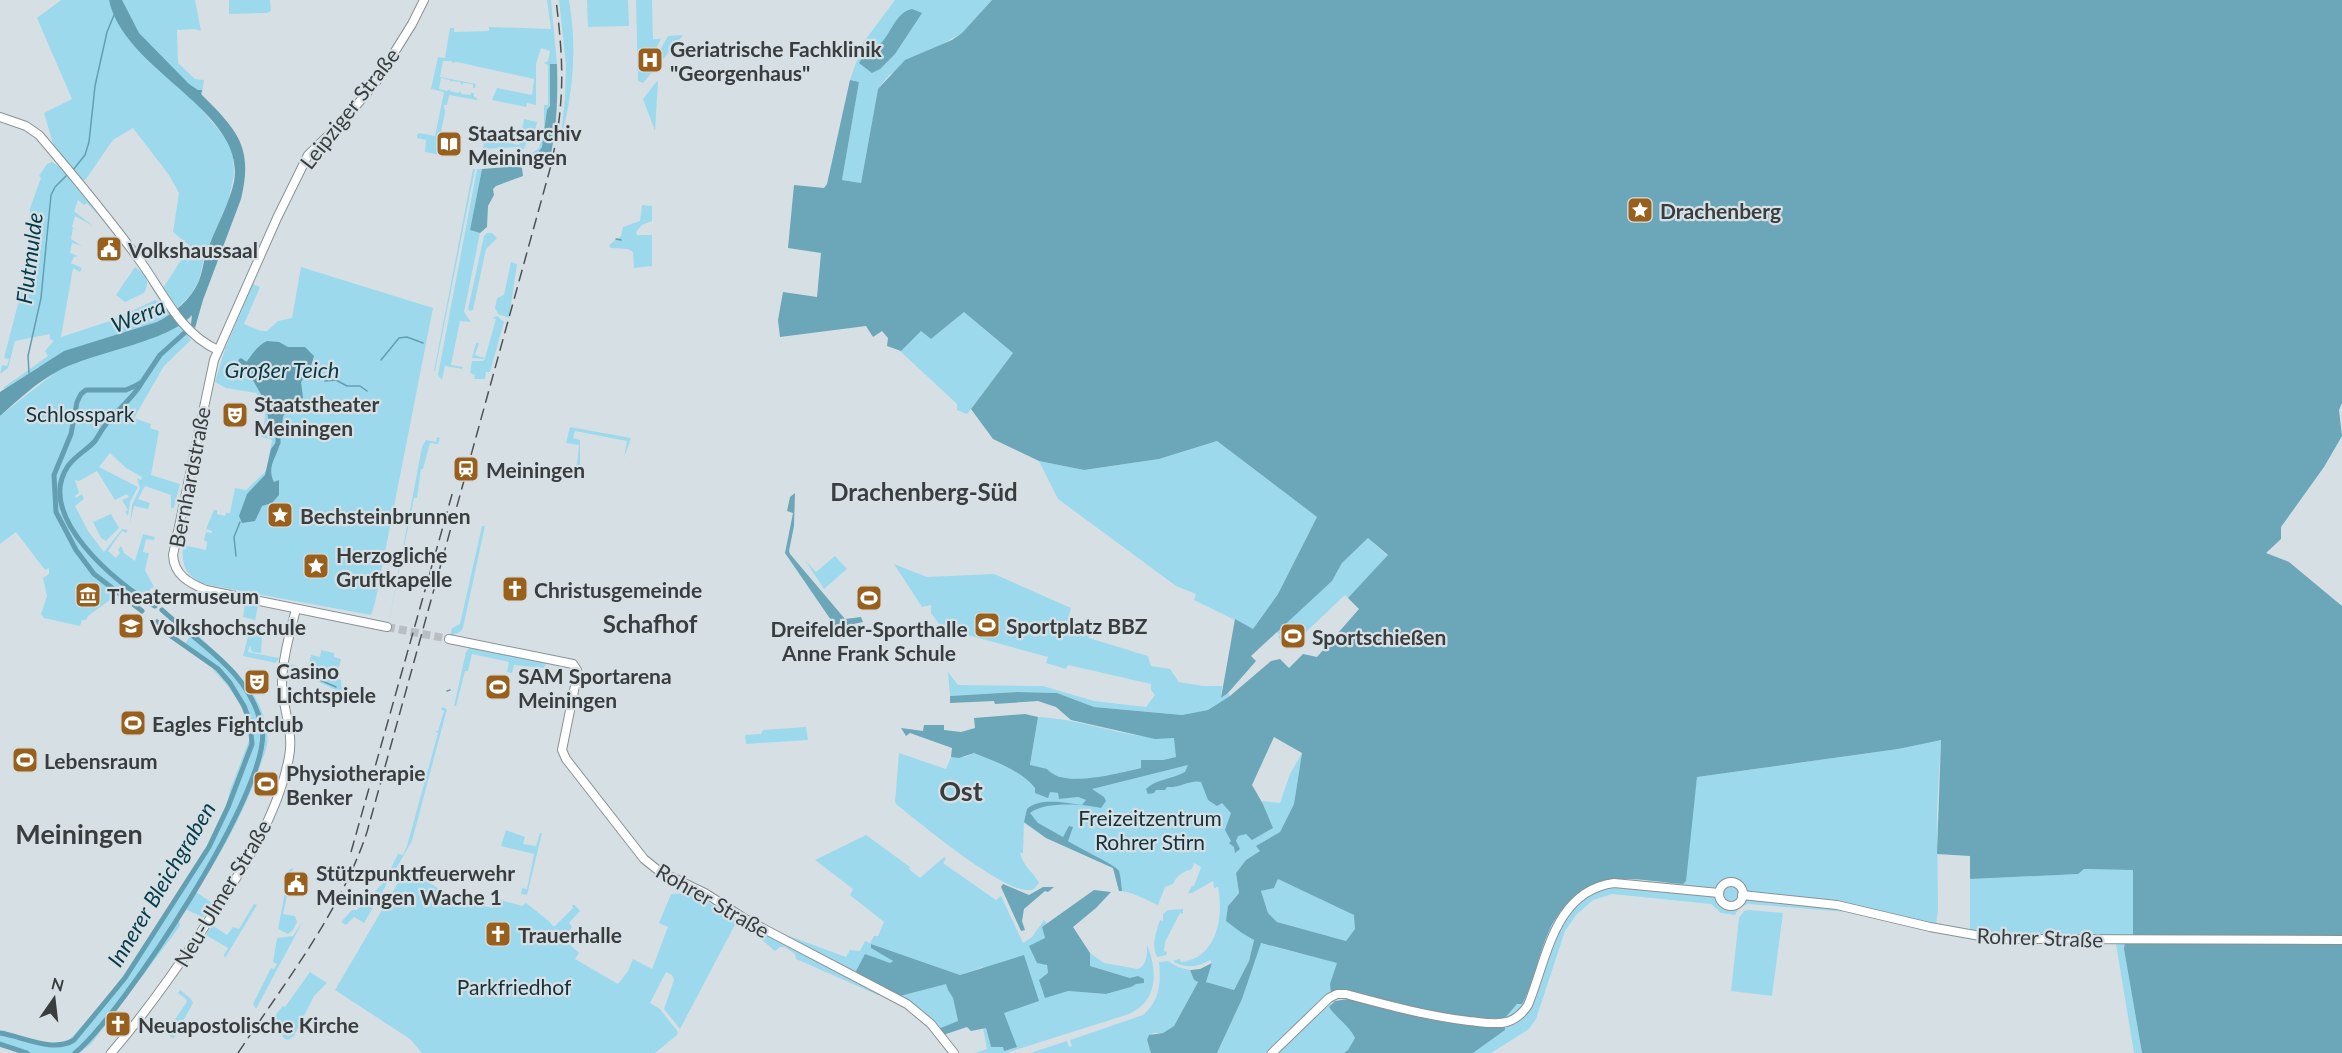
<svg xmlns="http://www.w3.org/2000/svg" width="2342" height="1053" viewBox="0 0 2342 1053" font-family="Lato,sans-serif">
	<rect width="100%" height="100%" fill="#d6e0e4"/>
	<!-- green -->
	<g fill="#9dd9ed">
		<path d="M61,0h48l10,25 9,-10 -6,-15h73l6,31 -6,-2 -18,1 1,33 17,16 9,1 -2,14 -5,10 32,38 4,13 1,20 -6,27 -23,52 -6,27 -8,13 -13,14 -15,-20 27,-42 -17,-14 6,-39 -10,-18 -36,-47 -20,12 -27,39 -4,3 -2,-2 -6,5 27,32 -14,-14 -3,2 -6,-5 -4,11 19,15 -18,-10 -3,11 15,9 -14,-8 -2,11 11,7 -10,-3 -2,10 8,3 -4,1 -3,6 11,5 -2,4 -7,-4 -12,69 49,-16 45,-21 7,2 29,38 -27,26 -30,52 17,6 -1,4 9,3 -8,44 29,9 -6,24h-3v-13l-26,-9 -7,13 12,4 -2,6 -14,-3 -4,18 2,-19 8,-17 -3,-10 4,2 1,-3 -16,-9 -16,-15 -11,14 39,20 -8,15 -2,14 -3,-4 3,-2 -6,-10 7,-3 -2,-3 -12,6 -18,-29 -18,10 -4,-1 4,13 -4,3 1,2 6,-4 2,5 -9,7 13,25 16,21 18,-23 6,1 -2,3 -4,-2 -14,20 8,7 4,-5 -2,-3 3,-4 3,7 11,8 8,-27 12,3 -1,3 -8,-1 -3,13 6,1 -4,17 9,17 -4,2 -1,7 5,4 1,4 -19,-11 -6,8 -3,-2 -1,2 -9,-6 -29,21 -2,4h-4l-2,6 -36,-8 -3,-4 6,-18 -4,-18 6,-4v-6l-4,2 -29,-38 -16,12v-128l57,-45 -19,-4 -33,22 -2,-1 45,-32 -3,-5 9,-10 -4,-2v-5l-35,7 -7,27 -8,6 2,-9 5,1 2,-7 -5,-1 23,-89 3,-61 11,-30 -2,-2 8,-12 5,-2 6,4 6,-6 -10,-13 -10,-34 28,-14 -35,-81z"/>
		<path d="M229,0h41l1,11 -4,2 -38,1z"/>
		<path d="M547,0h4l6,64 -7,1c0,25 2,63 -10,86l-14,7 -47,4 2,-5 3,4 8,-1v-3l40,-4 7,-5 5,-18v-25h4v-40l-4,-2 4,-2 2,-10 -9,-3 -5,16v41l-9,-2 -1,4 -34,-7 5,-12 35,7 2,-16 -77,-17 -5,1v-2h-9l-3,16 36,7 -1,4h-2v-4l-10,-1 -1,2 -2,-3 -8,-1 -1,2 -1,-3 -9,-2 -2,11 8,2 3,-2v2l8,2 3,-2v3l10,1v-2h3v4l3,1v2l-28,-5 -2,10h-3l1,7 -7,36 9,2 -1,6 -21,-4 1,-12 -9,-2v-3l2,-2 16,3 9,-44 -13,-3 7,-32 7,1 5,-30h4v4l35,-1v-4l62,2z"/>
		<path d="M559,0h10c8,45 5,92 -8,137l4,-39 1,-33z"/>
		<path d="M587,0h41l1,26 -41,1z"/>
		<path d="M636,0h16l1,39h8l-6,11 4,2 9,-16 15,-1 -40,48 -5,-2z"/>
		<path d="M895,0h97l-30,33 -73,42 -11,14 -17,94 -19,-3 17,-98 -9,-2 13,-37z"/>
		<path d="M657,81l1,1 -3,49 -12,-32z"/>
		<path d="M524,119l13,3 -4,20 -6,-1 -3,8 -5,1 -1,-3 -33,2v3l-3,1 3,-15 34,7z"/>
		<path d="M473,169h2l-40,202h-1z"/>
		<path d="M477,169h5l-12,61 10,3 -16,79 7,10 -11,-1 -9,44 12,2 -1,2 -17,-3 -3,14 -4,-5z"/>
		<path d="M642,205l10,1v15l-10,4 -6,7 1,3h15v31l-18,2 -1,-16 -5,-3 -17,-1 -2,-3 12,-9 2,-9 17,-6z"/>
		<path d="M487,233h5l5,5 -11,11 -13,61 -3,1 -2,-2 16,-73z"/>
		<path d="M511,262l6,2 -8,54 -11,-4 -3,-6 2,-10 7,-3z"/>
		<path d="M135,267c10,7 16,14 9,26l-19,9 -9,-7z"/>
		<path d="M301,267l132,41 -58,295 -4,12 -163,-30c-21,-7 -27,-18 -25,-40l23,5 1,-8 -3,-2 2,-8 6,1v-2l-6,-2 8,-19h3v4l8,2 1,-3h4l5,-25 11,2 20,-19 6,-31 -11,-3c4,-18 9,-31 -5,-44l-30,-5 -11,-6 10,-33 28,-65 7,3 -16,37 17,7h6l11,-10 14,-3z"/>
		<path d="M964,312l49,41 -46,61 -10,-4v-6l-57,-53 21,-20 10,8z"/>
		<path d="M497,316l7,6 -14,50h-4l-1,7h-11l1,-4 -5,-2 2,-12h11l2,-2 -13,-1 4,-15h3l-4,12 10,3 11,-39 -4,-1z"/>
		<path d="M570,427l61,11 -7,20 3,-17 -52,-10 -2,7 7,2v33h-4l3,-28 -13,-2z"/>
		<path d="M437,437l3,1 -2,6 -8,-1 -7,26h-2l-4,29h-3l-25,123 33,-174 4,-7 10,2z"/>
		<path d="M1217,441l100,76 -39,77 -25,35 -59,-29 2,-6 -20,-8 -118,-87 -19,-38 45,9 75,-11z"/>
		<path d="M111,514l8,14 -13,13 -5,-3 -8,-16z"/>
		<path d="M482,526h3l-22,102 -3,4 -10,4 2,-8 8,-4z"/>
		<path d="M1368,538l20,18 -40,42 -3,-3 -56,53 -11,-11 2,-2 -4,-4 56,-50 10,-18z"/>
		<path d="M835,556l12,13 -23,20 -19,-29 11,12z"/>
		<path d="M894,564l33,13 67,-3 77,34 -4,14 22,14v2l59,18 3,10 19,3 9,13 24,4h19l-1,12 7,-5 2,3 -22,14 -26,5 -88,-8 -37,-14 -40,-1 -67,4 -2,-24 10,13 85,1 51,15 52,6 9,-12 -4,-5v-6l-83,-19 -2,4 -20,-6 2,-6 -106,-29 -11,-15v-8l-9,2z"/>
		<path d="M245,603l13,3 -6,29 5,-2 5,3 -1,17 -9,-1 -2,-7 -2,7 31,6 -3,5 -33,-7 7,-27h3l2,-9 -12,-3z"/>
		<path d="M192,626l9,8 -1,3c23,22 48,41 61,72 4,11 8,24 6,36 -2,10 -7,20 -10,30 -15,42 -37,80 -61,117l18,12 -11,13 -18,-8 -6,12 1,5 -72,96 -17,22 -12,9h-60l-19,-6v-15l3,-2 48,16h6l13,-7 31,-34 26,-35 77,-118 23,-49 3,-13 20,-52 -3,-7 3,-1c-6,-23 -20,-44 -37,-60l1,-2 -31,-22 10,-13 -5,-4z"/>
		<path d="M474,647l73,14 -3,7 -30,-3 -2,8 -5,-1 2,-10 -37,-8 -4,17h-3l-9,35h-2l12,-54 3,-4z"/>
		<path d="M321,650l13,3v4l7,2 -5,18 5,3 1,13 -48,-23 -2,4 -2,-10 18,6 3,-15 9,2z"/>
		<path d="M442,707l5,2 -35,132 -48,82 -10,-6 -8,8 -5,-3 11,-12h5l27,-28 14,-28 5,1 4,-9 31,-113 -3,-2h3l6,-20 -3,-1z"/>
		<path d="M1038,717c47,2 90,23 136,21l3,19 -14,3h-21l-1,8c-24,5 -51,14 -75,10 -13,-2 -24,-8 -36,-12z"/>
		<path d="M806,727l2,13 -62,4 -1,-9 16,-1 2,-4z"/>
		<path d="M1941,739l-4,71 1,100 -2,16 34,7v-54l107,-5 7,-5 49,1v72l-9,7 18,104h-8l-18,-109h-118l-150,-32 -100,-8 -9,4 -4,7 -14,-2 -10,-9 -99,-10 -19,6 -17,15 -11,16 -29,88 -7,10 -38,24h-18l32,-23 -1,-13 24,-23 21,-63 8,-16 14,-16 21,-15 25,-5 66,5 14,-107 201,-28z"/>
		<path d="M899,753l47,16 5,-12h14l9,-4c20,8 48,18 61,35l23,5 2,5 18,-1 8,3 5,-11 110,-29 72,68 -11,-27 18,2 10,-29 12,-21 -8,51 -14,28 -23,14 3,5 -14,9 -10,13 3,20c-4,4 -10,10 -11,15 -3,14 16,26 26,31l-5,22 -15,29 -28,-8 6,-19 -2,-3c-12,7 -23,9 -36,2v-2l6,-1 1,3c36,-4 43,-45 37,-75l-4,1 -1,-7 -21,12h-4l4,-7h2l7,-19 -7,-4 -2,6c-9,3 -15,6 -19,15l-8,3 -7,18c-12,-5 -27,-14 -39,-14l-6,-23 -67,-30 -22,-15 -1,30h-3c4,15 13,18 19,30l-5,6c-22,12 -116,-68 -137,-84l-2,-3z"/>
		<path d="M506,830l19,7 -2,7 13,2 4,-13h2l-15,62 -6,-1 1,-6 5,1 7,-35 -33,-8z"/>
		<path d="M866,835l44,32 -1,2 11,9 24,-21 2,2 -3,4 53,37 5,-4 22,47 9,-6 12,-17 3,3 -5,4 3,11 -3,3 6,32 20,18 38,3 25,-7 -1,-9 -40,-12v-13l14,10 34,6c9,-4 9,-14 9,-23l1,1c10,27 9,54 -19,67l-123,39h-31l12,-4 -4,-21h3l5,19h12l1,3 -21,-83 -23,8 -89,-31v4l22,12 -3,3 -35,10 -68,-34 2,-3 57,21 4,-7 10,1 5,-10 5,2 4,-7h4l6,-14 -34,-27 3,-6 -38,-29z"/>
		<path d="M293,868l-10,46 12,2 2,6 -4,8 -5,4 -10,-5 11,-59z"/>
		<path d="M406,869l52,31 35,8 4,-9 25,7 4,-3 23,18 4,5h2l18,-18 -1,-3h3l5,6 -11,12 3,4 -8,12 15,14 -4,6 43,25 10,-13 5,-12 19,10 16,-42 -9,-4 12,-29 20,-1 47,26 -58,110 -16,-20 10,-29 -2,-5 -6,-3 -16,31 10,6 18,23 -1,3 -22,18h-233l-12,-14 -75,-49z"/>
		<path d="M1278,879l77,36v14l-9,12 -69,-19 -9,-9 -7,-22 13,-3z"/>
		<path d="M254,904l3,1 -32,53 -1,-3 4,-7 -22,-13 6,-10 15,10 6,-8 6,2z"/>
		<path d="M1183,909v5l-3,-1 -15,29 -1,9 3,1 -1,3 -9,2c-6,-12 -1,-25 3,-37l3,1v-7l5,-4z"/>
		<path d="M1750,910l33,3 -11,83 -41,-5 8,-73 5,-7z"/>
		<path d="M303,921l-47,88 -3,-5 18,-36 3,1 3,-5 -4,-2 4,-24 16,-2z"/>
		<path d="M758,930l123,63 -3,2 -82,-36 -1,-5 -10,-7h-5l-5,4 -13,-11v-4l-5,-5z"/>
		<path d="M1260,943l78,20 -6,30 3,8 -4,3 3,10 11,8 10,16 -7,12 -4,3h-127l25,-54z"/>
		<path d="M1168,961l10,6 12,3 4,10 4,2 -24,44 -11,7h-10l-6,7 4,13h-121l37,-12 2,6 3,-1 -2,-6 73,-25c17,-15 18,-31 16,-53z"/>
		<path d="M310,972l17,11 -13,13 -20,40 -6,4 -3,-1 -18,-18 5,-2 11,-13 2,1z"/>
		<path d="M947,983l1,7 5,8 5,23 -20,8 -17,-19 -21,-14z"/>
		<path d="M180,990l11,9 2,4 -20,36 -7,-7 21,-30 -1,-3 -8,-6z"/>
	</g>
	<!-- forest -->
	<g fill="#6ba6b9" fill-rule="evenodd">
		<path d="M992,0h1350v403l-3,7 3,26 -18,31 -43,60v12l-15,14 23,9 53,44v447h-200l-18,-104 1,-7 8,-1v-71l-49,-1 -6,5 -108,5v-23l-33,-2 4,-114 -43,9 -201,28 -11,104 -3,3c-43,-3 -84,-17 -116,20 -7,8 -14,17 -18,27 -11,24 -14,50 -27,73h-5l-13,15 -47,-2 -126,-24 -1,-9 7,-21 -76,-20 -19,56 -25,54h-66l-4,-13 2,-5 14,-2 11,-7 24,-44 -4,-2 -4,-10 10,-1 12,-6 -6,19 28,8 15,-29 5,-21 -12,-7 -16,-12 2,-15 11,-13 -3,-20 10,-13 14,-9 -4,-5 24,-14 14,-28 8,-51 -28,-16 -22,48 11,19 10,24 -21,12 -6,-6 -8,2 -2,5 4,8 -5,4 -1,-6 -5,-4 2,-2 -6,-11 6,-17 -9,-10 -5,3 -9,-6 -7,-18c-10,-3 -21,6 -34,5l-2,3h-9l-2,3 -6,1 -2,-5c10,-10 27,-10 39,-17l3,-7 -96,24 12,8 2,4 -5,7c-17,-4 -56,-7 -71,5l8,10 25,14 6,-11 4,1 -5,14c10,7 48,24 51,30 2,6 2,14 3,20h-3l-6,-23 -67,-30 -22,-16 3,-13c13,-12 39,-6 55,-4l4,-5 -8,-3 -19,2 -1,-6 -8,-1 -2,6 -13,-5v-5c-13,-17 -41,-27 -61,-35l-15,5 -8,-1 1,-9 -42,-15 -4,3 -5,-8 22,3 1,-6h20v5l17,2 14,-4 -1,-10 51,-4 13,3 -8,48 17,4c16,20 71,4 94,-1v-8h22l13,-3 -2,-19 -19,1 -84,-19 -15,-13 -18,-6 -43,3 -1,-3 -44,2v-7l67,-4 40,1 37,14 88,8 26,-5 22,-14 41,-35 9,-2 9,9 14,-14 14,3 42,-48 -11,-11 40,-43 -20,-17 -26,25 -10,18 -81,75 5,5 -28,32 -7,5 14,-79 18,10 25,-35 39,-77 -100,-76 -58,18 -75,11 -45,-9 -46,-22 -22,-30 42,-56 -49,-41 -33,27 -10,-8 -20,20 -14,-5 1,-8 -6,-7 -9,6 -7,-11 -86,11 -2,-17 5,-28 34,5 4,-44 -33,-5 6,-63 30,3 3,-4 23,-104 9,2 -17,98 19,3 17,-94 27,-29 47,-20 10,-7zM1278,879l76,36 1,14 -9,12 -69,-19 -9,-9 -7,-22 13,-3z"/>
		<path d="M912,9l10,4 -27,41 -15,15 -8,4 -13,-10c6,-11 16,-13 24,-22 9,-11 14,-29 29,-32z"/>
		<path d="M550,64h7c1,31 0,60 -6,90l-25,4 11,-4 5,-7 5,-37 3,-4z"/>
		<path d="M518,166l4,2 1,8 -27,10 -3,3 1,6 -6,11 -1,21 -7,6 -10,-3 12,-61z"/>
		<path d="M795,493l-1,33 -5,25 1,3 55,65 16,-2 2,5 -34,7 -2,-2 6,-4 -48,-70 8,-40 -6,-2 3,-14z"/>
		<path d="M1003,884l26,11 14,-8h11l-6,5 -3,-1 -21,18 -2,12 3,9 -4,1 -20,-44z"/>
		<path d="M1094,890l17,2 -15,16 -23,19 17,26v13l40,12 8,-2 6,3v4l-8,1 -5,3 -25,7 -38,-3 -23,7 -6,-18 9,-7 -1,-8 -10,-2 -8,-17 16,-8 -3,-11z"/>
		<path d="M871,944l89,31 64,-20 15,46 -35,12 13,34 -13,4 -1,-4h-12l-5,-19 -15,3 -4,-4 -24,8 -5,-6 20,-8 -5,-23 -5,-8 -2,-6 -46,12 -45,-23 10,-19 25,9 3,-2 -22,-13z"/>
		<path d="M1348,999c52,14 102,25 157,26v5l-32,23h-129l4,-3 7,-12c-7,-14 -18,-19 -26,-31l6,-6z"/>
	</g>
	<!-- water -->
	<g fill="#639eb1">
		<path d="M109,0h13l17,33 50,51 9,6h4l-1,4c35,35 53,52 40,105l-38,101 -8,28 -4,-4 1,-9c-23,27 -99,37 -134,56 -21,11 -40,29 -58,45v-24l64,-41 93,-29c18,-9 34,-23 42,-41 4,-11 5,-24 10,-35 8,-21 20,-42 25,-64 13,-72 -110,-110 -125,-182z"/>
		<path d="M267,341l12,1 9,5h17l9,9 -4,13 -9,13 2,16 -11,5 -6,7 -3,7 -3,22h-4l-1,-6 -5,-6 -5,-26 -21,-36c6,-7 12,-19 23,-24z"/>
		<path d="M276,442l4,1c-3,14 -14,24 -6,39l5,-2v15l-7,8 -10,3 -7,15 -13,2 -3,-7 8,-22 18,-19 6,-26z"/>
	</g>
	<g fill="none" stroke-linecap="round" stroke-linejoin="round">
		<!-- stream -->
		<g stroke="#639eb1" stroke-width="1.5">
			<path d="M73,170l12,-15 4,-13 6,-56 12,-54 7,-17"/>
			<path d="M616,239l5,1"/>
			<path d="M381,360l18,-22 8,-1 16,6"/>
			<path d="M29,373l-1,-17 13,-58 10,-103 4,-8 12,-12"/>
			<path d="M305,375l17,1"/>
			<path d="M325,381l11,-1 11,6h13l7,5"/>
			<path d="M236,556l-2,-19 6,-15"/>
			<path d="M292,668l44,19"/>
			<path d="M447,691l3,-1"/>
		</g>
		<!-- canal -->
		<g stroke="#639eb1" stroke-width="5">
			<path d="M241,361l3,2"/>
			<path d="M141,384c-9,15 -22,24 -33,38 -5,5 -9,13 -13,19 -8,9 -20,15 -27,25 -34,50 49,118 87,140"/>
			<path d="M278,443v-4"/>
			<path d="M142,611l-48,-37 -18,-24 -20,-38 -2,-37 17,-41 6,-32 4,-8 5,-4h40l11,-5 5,-3 18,-27 31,-28"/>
			<path d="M0,1033c24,4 53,20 74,7l51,-62 84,-131 19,-40 24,-63 -2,-22 -6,-16 -14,-23 -12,-14 -47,-33 -14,-14"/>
			<path d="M0,1044l27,9"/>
			<path d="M75,1053c47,-38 199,-268 187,-325 -11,-56 -62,-83 -100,-118"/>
		</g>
		<!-- secondary-tunnel -->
		<path stroke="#b7bfc3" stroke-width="8" stroke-dasharray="8 4" stroke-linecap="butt" d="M387,627l62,12"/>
		<!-- secondary casing -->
		<g stroke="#889295" stroke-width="10">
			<g id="secondary">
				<path d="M0,117l26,9 13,9c34,40 68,81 99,123 24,32 41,75 80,92"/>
				<path d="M387,627l-181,-37c-17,-7 -32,-15 -33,-35l41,-195 63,-142 31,-63 36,-35 32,-38 36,-58 12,-24"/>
				<path d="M449,639l124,25 4,6v6l-15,74 4,9 78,100 15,12 46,22 42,27 160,84 24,20 23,29"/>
				<circle cx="1731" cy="894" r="12"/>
				<path d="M1742,895l95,10 93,22 67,12 345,1"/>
				<path d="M111,1053c33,-38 62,-79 90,-121 35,-53 76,-111 88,-175 5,-25 -6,-47 -7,-72 0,-25 8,-52 14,-76"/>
				<path d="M1272,1053l57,-55 8,-4h9c41,11 81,22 123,27 12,1 26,4 38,1 9,-3 16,-9 21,-17 19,-46 26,-114 86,-122l105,10"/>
			</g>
		</g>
		<!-- secondary -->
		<use href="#secondary" stroke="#fff" stroke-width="8"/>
		<!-- rail -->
		<g stroke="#4e5254" stroke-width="1.5" stroke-dasharray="12 6" stroke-linecap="butt">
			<path d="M351,852l102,-361"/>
			<path d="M238,1053c47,-71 102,-140 129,-221l183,-663c15,-64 14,-104 6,-169"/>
		</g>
	</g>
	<!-- icons -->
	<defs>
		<g id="hospital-square" transform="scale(1.35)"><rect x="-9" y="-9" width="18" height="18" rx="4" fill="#98601c" stroke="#d6e0e4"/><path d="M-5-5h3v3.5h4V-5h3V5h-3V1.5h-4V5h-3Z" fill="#fff"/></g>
		<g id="library-square" transform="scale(1.35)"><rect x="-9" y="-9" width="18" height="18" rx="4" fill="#98601c" stroke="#d6e0e4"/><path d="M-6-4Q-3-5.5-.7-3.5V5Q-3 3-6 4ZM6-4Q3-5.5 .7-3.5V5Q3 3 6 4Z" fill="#fff"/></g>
		<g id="sight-square" transform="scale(1.35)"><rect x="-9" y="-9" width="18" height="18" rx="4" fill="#98601c" stroke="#d6e0e4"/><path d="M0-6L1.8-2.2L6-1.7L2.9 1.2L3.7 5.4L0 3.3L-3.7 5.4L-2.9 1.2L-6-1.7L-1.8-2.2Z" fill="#fff"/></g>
		<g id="civic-square" transform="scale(1.35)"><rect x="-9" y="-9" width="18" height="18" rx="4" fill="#98601c" stroke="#d6e0e4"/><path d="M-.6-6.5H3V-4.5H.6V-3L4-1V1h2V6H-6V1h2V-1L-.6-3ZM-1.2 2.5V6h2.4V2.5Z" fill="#fff"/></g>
		<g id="theatre-square" transform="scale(1.35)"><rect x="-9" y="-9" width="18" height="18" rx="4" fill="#98601c" stroke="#d6e0e4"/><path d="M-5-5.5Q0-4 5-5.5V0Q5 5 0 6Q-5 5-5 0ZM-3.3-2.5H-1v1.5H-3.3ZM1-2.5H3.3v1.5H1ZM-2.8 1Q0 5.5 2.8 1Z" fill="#fff"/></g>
		<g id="station-square" transform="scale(1.35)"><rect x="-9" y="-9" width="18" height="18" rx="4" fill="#98601c" stroke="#d6e0e4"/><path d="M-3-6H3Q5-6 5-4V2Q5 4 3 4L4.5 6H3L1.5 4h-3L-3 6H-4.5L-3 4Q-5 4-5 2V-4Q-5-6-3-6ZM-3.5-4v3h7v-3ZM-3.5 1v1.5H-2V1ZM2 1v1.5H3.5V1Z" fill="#fff"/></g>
		<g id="church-square" transform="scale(1.35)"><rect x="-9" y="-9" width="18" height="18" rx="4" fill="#98601c" stroke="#d6e0e4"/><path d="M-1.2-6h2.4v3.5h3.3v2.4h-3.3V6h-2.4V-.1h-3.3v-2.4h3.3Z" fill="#fff"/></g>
		<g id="museum-square" transform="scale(1.35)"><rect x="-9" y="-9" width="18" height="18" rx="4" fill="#98601c" stroke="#d6e0e4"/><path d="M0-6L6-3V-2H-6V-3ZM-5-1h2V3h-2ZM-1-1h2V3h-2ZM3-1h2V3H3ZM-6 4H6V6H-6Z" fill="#fff"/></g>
		<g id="stadium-square" transform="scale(1.35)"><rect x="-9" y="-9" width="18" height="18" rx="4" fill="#98601c" stroke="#d6e0e4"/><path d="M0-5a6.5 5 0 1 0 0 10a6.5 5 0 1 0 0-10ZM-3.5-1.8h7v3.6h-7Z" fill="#fff"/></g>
		<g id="university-square" transform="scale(1.35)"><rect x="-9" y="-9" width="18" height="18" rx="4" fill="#98601c" stroke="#d6e0e4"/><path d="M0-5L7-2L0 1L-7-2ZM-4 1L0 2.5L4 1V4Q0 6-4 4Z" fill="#fff"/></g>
	</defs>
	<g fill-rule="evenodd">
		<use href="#hospital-square" x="650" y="60"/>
		<use href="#library-square" x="449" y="144"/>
		<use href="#sight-square" x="1640" y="210"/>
		<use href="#civic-square" x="109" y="249"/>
		<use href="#theatre-square" x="235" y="415"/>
		<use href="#station-square" x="466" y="469"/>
		<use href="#sight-square" x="280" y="515"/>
		<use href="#sight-square" x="316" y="566"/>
		<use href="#church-square" x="515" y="589"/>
		<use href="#museum-square" x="88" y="595"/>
		<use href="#stadium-square" x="869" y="598"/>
		<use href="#stadium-square" x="987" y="625"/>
		<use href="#university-square" x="131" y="626"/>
		<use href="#stadium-square" x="1293" y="636"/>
		<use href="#theatre-square" x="257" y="682"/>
		<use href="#stadium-square" x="498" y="687"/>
		<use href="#stadium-square" x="133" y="723"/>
		<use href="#stadium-square" x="25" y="760"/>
		<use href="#stadium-square" x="266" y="784"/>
		<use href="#civic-square" x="296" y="884"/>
		<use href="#church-square" x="498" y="934"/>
		<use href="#church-square" x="118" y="1024"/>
	</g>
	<g text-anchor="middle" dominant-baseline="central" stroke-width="4.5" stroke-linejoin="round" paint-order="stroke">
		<!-- poi labels -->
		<g font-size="21" font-weight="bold" fill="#393d3e" stroke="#d6e0e4" text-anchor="start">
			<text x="670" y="48">Geriatrische Fachklinik<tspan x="670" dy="24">"Georgenhaus"</tspan></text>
			<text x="468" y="132">Staatsarchiv<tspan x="468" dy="24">Meiningen</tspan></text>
			<text x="1660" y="210">Drachenberg</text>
			<text x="128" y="249">Volkshaussaal</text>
			<text x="254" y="403">Staatstheater<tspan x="254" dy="24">Meiningen</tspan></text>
			<text x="486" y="469">Meiningen</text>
			<text x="300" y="515">Bechsteinbrunnen</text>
			<text x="336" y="554">Herzogliche<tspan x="336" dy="24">Gruftkapelle</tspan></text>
			<text x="534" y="589">Christusgemeinde</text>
			<text x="107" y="595">Theatermuseum</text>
			<text x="1006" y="625">Sportplatz BBZ</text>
			<text x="150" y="626">Volkshochschule</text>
			<text x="869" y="628" text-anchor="middle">Dreifelder-Sporthalle<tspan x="869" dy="24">Anne Frank Schule</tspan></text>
			<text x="1312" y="636">Sportschießen</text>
			<text x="276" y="670">Casino<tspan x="276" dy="24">Lichtspiele</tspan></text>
			<text x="518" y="675">SAM Sportarena<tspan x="518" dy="24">Meiningen</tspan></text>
			<text x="152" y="723">Eagles Fightclub</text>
			<text x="44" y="760">Lebensraum</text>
			<text x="286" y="772">Physiotherapie<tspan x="286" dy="24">Benker</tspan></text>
			<text x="316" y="872">Stützpunktfeuerwehr<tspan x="316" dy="24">Meiningen Wache 1</tspan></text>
			<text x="518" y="934">Trauerhalle</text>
			<text x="138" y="1024">Neuapostolische Kirche</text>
		</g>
		<!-- street labels -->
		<g font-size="21" fill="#393d3e" stroke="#d6e0e4">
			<text transform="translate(349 108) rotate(-52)">Leipziger Straße</text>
			<text transform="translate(189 477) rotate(-79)">Bernhardstraße</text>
			<text transform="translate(222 893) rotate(-59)">Neu-Ulmer Straße</text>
			<text transform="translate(713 900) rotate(30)">Rohrer Straße</text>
			<text transform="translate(2040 937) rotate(2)">Rohrer Straße</text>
		</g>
		<!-- park labels -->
		<g font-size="21" fill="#15323b" stroke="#d6e0e4">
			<text x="80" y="413">Schlosspark</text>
			<text x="1150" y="817">Freizeitzentrum<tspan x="1150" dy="24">Rohrer Stirn</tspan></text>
			<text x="514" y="986">Parkfriedhof</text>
		</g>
		<!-- water labels -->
		<g font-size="22" font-style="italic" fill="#033b4a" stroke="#d6e0e4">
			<text transform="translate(29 258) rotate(-83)">Flutmulde</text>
			<text transform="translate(138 315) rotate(-22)">Werra</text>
			<text x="282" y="369">Großer Teich</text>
			<text transform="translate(161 884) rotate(-59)">Innerer Bleichgraben</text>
		</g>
		<!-- quarter labels -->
		<g font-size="24" font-weight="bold" fill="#393d3e" stroke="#d6e0e4">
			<text x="924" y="491">Drachenberg-Süd</text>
			<text x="650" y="623">Schafhof</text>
		</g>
		<!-- district labels -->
		<g font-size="27" font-weight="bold" fill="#393d3e" stroke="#d6e0e4">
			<text x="961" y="790">Ost</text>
			<text x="79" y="833">Meiningen</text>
		</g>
	</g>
	<!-- north arrow -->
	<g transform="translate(54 999) rotate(14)" stroke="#d6e0e4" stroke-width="4.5" paint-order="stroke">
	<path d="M0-4.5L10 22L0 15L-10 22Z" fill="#393d3e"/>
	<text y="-9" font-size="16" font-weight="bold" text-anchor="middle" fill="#393d3e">N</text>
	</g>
</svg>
